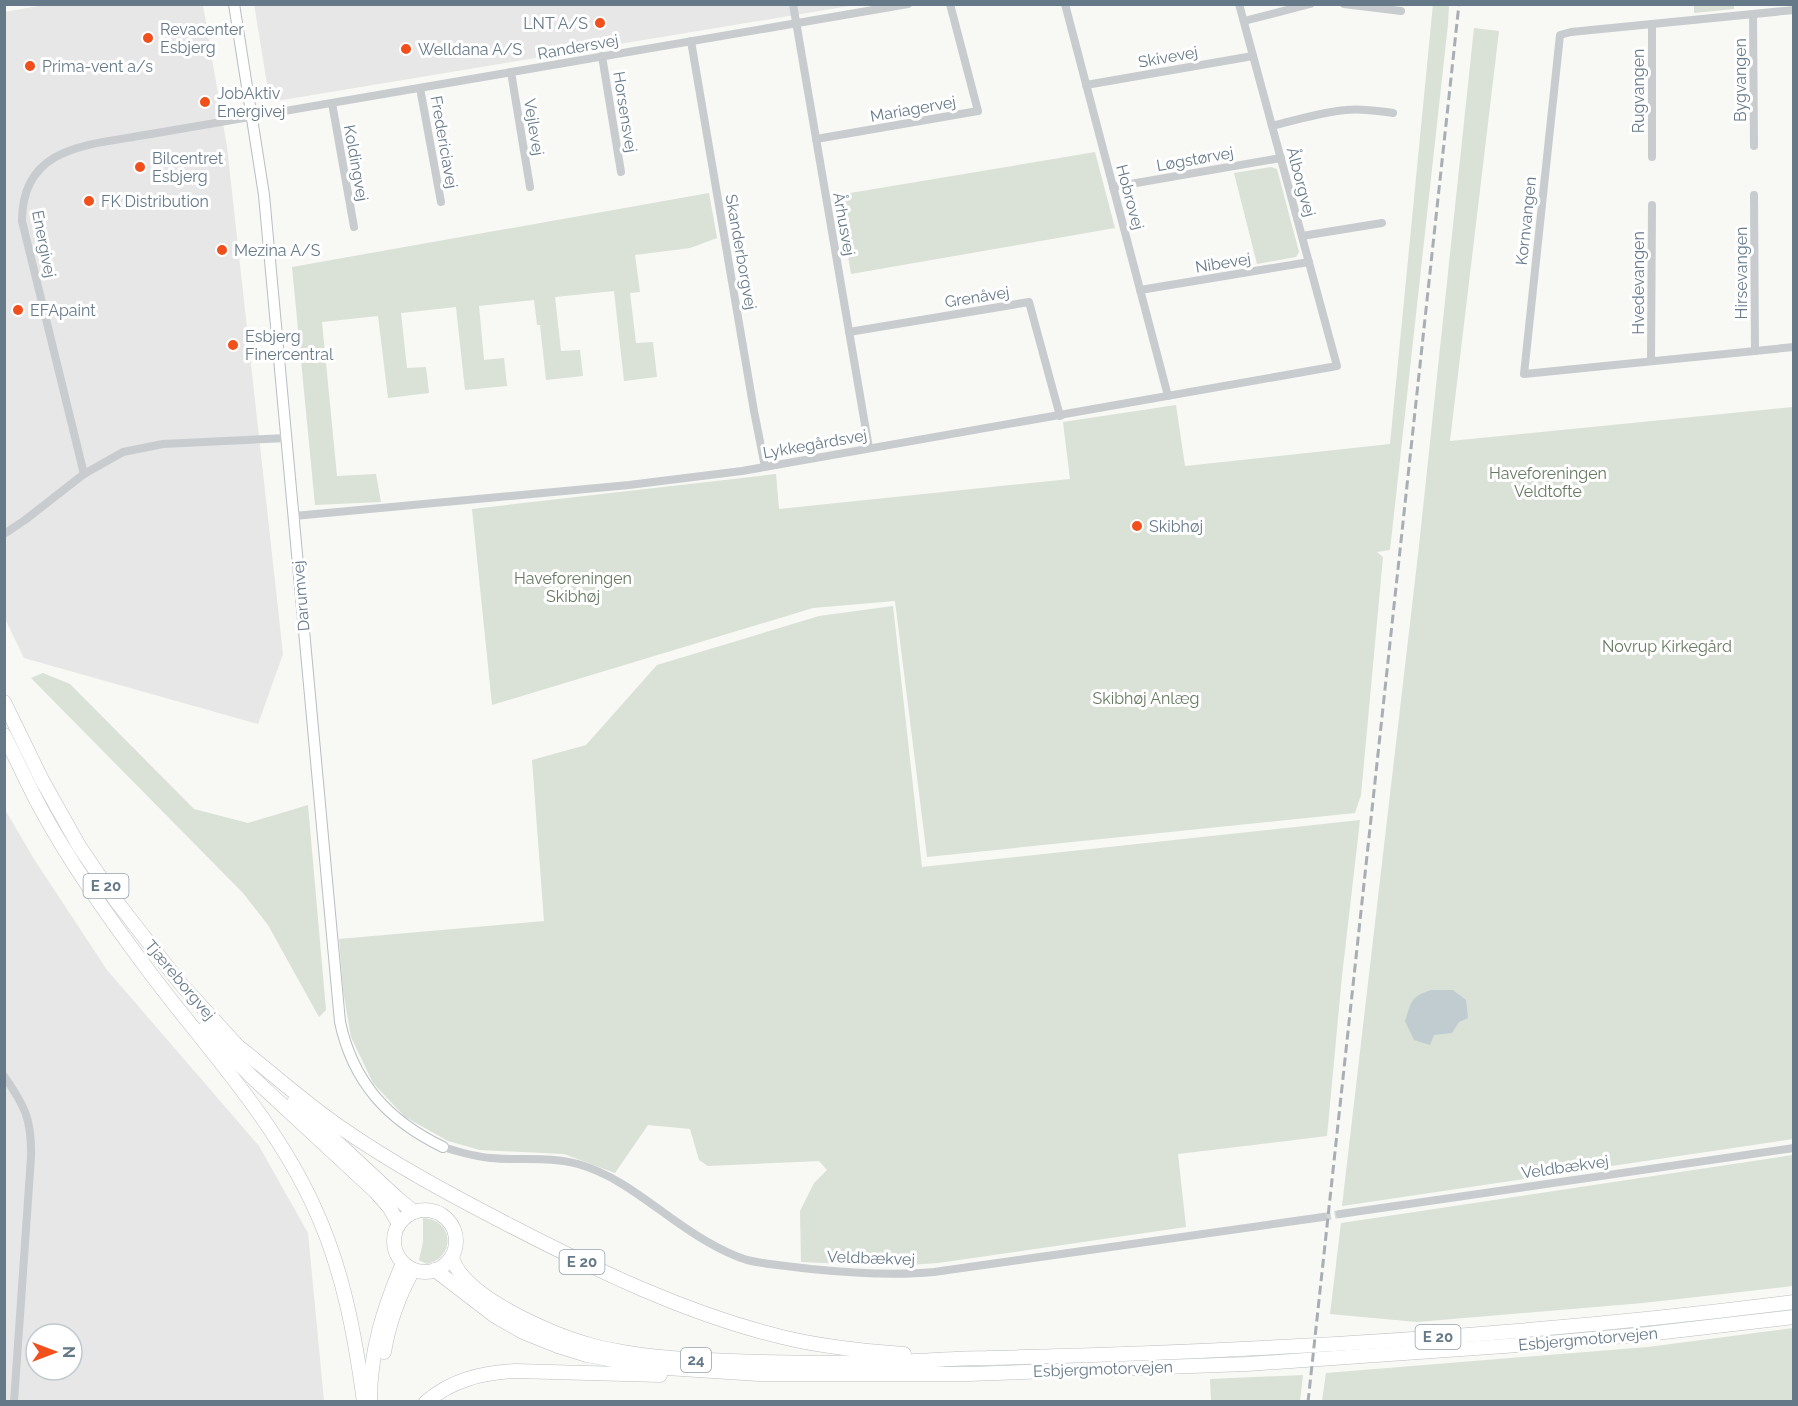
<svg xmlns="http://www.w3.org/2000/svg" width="1798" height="1406" viewBox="0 0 1798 1406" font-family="Raleway,sans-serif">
	<rect width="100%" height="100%" fill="#f8f8f5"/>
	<!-- built -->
	<g fill="#e6e7e6" fill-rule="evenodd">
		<path d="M49,4l154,1 24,142 56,507 -25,70 -234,-66 -19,-39v-607z"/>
		<path d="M254,4l601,1 -585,97z"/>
		<path d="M4,808l30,51 73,111 152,176 49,87 16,168h-319zM36,1334h36v36h-36z"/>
	</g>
	<!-- green -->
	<g fill="#dae1d6">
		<path d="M1433,4l16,1 -1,19 -58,526 -13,2 6,5 -22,238 -6,18 -428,44 -32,-256 -82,7 -321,97 -20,-196 304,-35 3,35 291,-30 -7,-57 113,-17 9,61 205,-22z"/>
		<path d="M1694,5h40v4l-40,4z"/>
		<path d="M1474,28l25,3 -49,410 343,-34v732l-451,67 77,-660z"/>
		<path d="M1095,152l20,76 -264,46 -13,-79z"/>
		<path d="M1271,167l6,2 22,83 -3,5 -39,7 -23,-91z"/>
		<path d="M709,193l8,45 -27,10 -55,7 5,37 -10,1 6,50 17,-1 4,35 -33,4 -10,-90 -59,6 6,54 19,-1 3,26 -37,4 -6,-55h-3l-3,-25 -55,6 5,54 20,-2 3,28 -42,4 -9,-83 -55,6 6,55 19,-1 3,26 -41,5 -10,-82 -56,6 15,154 39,-2 5,28 -66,3 -23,-238z"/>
		<path d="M893,606l29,261 438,-47 -18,156 -15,160 -149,18 8,73 -248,36 -42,3 -95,-4 -1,-51 14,-28 13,-13 -8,-9 -111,5 -9,-6 -9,-31 -42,-4 -33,48 -51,-19 -84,-4 -32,-9 -43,-24 -32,-34 -22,-46 -8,-47 -4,-51 205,-18 -12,-161 54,-15 71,-80 162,-49z"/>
		<path d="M43,673l27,11 124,125 54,14 60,-18 18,205 -7,7 -51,-92 -25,-32 -212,-215z"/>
		<path d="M1793,1155v131l-150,17 -226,19 -87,-8 11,-91z"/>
		<path d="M423,1218c30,1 34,39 4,46l-8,-4 4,-18z"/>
		<path d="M1793,1328v73h-471l4,-28 322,-26z"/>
		<path d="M1303,1375l-3,26h-89l-1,-22z"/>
	</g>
	<!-- water -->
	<path fill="#c1ccd1" d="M1431,990h22l13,10 2,18 -9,4 -7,11 -18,2 -4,10 -16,-5 -9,-19c7,-20 5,-24 26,-31z"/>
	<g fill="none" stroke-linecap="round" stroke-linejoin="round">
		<!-- street-tunnel -->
		<path stroke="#d3d8da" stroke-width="8" stroke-dasharray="8 4" stroke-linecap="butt" d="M1323,1217l17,-3"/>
		<!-- secondary casing -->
		<g stroke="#b8bec2" stroke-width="12">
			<path id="secondary" d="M234,4l30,191 76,827c13,61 49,99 103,125"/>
		</g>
		<!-- highway casing -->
		<g stroke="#babec1" stroke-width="15">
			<g id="highway">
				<path d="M4,702l38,78 37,66 38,56 63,81 64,70"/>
				<path d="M4,735c13,25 24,50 37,74 32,59 72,115 113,169 57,75 122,144 161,231 28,61 40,126 49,193"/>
				<path d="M204,1029l49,49 122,113 14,16 10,17"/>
				<path d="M240,1048c33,26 65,55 100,79 53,37 111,68 169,98 87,45 178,89 273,112 40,10 81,14 122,17"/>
				<path d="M294,1102l103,96 17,14"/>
				<circle cx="425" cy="1241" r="31"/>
				<path d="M452,1257c10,39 99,77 135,87 15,5 32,7 48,10 31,5 64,6 96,7 51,2 102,2 152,1 35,0 69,-4 104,-4 269,-6 539,-22 807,-56"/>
				<path d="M435,1270l60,46 28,16 35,14 29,9 64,12 108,7h210l278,-10 301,-21 99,-9 147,-17"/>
				<path d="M384,1352c5,-29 15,-57 29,-82"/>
				<path d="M370,1400c0,-49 14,-93 33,-137"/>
				<path d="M426,1402c26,-22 55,-29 89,-31l145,4"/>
			</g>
		</g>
		<!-- street -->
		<g stroke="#c8cccf" stroke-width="8">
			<path d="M793,4l76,444"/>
			<path d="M1065,4l103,392"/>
			<path d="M1344,4l57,7"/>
			<path d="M1794,10l-223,22 -11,3 -36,339 270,-27"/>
			<path d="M1753,14l1,132"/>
			<path d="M1244,21l66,-17"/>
			<path d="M691,41l63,370 11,56"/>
			<path d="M602,56l19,116"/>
			<path d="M511,72l19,115"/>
			<path d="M1086,85l167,-29"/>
			<path d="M420,88l21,114"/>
			<path d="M332,103l22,124"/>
			<path d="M1272,126c25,-6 49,-14 74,-16 16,-2 32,1 47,3"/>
			<path d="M816,139l162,-28 -28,-107"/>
			<path d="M1652,157v-133"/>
			<path d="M1113,187l168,-29"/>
			<path d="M1754,195l1,156"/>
			<path d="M1302,236l80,-13"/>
			<path d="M1140,290l169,-28"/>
			<path d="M849,332l180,-30 31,114"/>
			<path d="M1651,361l1,-156"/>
			<path d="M84,474l-62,-253c0,-75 66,-76 123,-86l763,-131"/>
			<path d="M294,516l335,-31 113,-14 595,-105 -98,-362"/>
			<path d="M4,534l21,-14 59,-46 39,-22 40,-8 124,-6"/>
			<path d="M4,1076c21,30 28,44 27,81l-17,245"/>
			<path d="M443,1147c16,5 32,10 48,11 29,3 59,-2 87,6 49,14 84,52 128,77 12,7 28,15 41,19 21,5 43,6 64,9 40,4 82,7 123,3l389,-55"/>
			<path d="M1340,1214l454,-66"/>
		</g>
		<!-- secondary -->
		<use href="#secondary" stroke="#fff" stroke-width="10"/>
		<!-- highway -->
		<use href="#highway" stroke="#fff" stroke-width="14"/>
		<!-- rail -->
		<path stroke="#a8aeb4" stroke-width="3" stroke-dasharray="9 4.5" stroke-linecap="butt" d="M1308,1402l151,-1398"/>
	</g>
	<!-- markers -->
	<g fill="#f14f1c" stroke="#fff" stroke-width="2">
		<circle cx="600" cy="23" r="6"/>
		<circle cx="148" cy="38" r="6"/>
		<circle cx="406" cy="49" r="6"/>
		<circle cx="30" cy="66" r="6"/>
		<circle cx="205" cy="102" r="6"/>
		<circle cx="140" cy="167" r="6"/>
		<circle cx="89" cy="201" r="6"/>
		<circle cx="222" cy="250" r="6"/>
		<circle cx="18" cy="310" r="6"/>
		<circle cx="233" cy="345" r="6"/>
		<circle cx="1137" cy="526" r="6"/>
	</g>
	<g text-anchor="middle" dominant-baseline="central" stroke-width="6" stroke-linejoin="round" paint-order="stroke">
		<!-- shield labels -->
		<g fill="#fff" stroke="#93a1ac" stroke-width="1.5">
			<rect x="83.5" y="874" width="45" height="24" rx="4.5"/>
			<rect x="559.5" y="1250" width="45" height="24" rx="4.5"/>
			<rect x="1415.5" y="1325" width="45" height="24" rx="4.5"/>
			<rect x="681" y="1348" width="30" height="24" rx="4.5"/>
		</g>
		<g font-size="15" font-weight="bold" fill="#657989">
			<text x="106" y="886">E 20</text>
			<text x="582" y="1262">E 20</text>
			<text x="1438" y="1337">E 20</text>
			<text x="696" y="1360">24</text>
		</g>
		<!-- poi labels -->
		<g font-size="16" fill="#657989" stroke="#fff" text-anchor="start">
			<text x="588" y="23" text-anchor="end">LNT A/S</text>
			<text x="160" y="29">Revacenter<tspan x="160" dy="18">Esbjerg</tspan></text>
			<text x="418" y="49">Welldana A/S</text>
			<text x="42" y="66">Prima-vent a/s</text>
			<text x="217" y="93">JobAktiv<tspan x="217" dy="18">Energivej</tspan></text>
			<text x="152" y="158">Bilcentret<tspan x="152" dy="18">Esbjerg</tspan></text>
			<text x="101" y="201">FK Distribution</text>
			<text x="234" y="250">Mezina A/S</text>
			<text x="30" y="310">EFApaint</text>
			<text x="245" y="336">Esbjerg<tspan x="245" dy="18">Finercentral</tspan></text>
			<text x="1149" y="526">Skibhøj</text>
		</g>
		<!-- street labels -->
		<g font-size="16" fill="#657989" stroke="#fff">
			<text transform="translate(578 47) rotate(-10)">Randersvej</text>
			<text transform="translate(1168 57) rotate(-10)">Skivevej</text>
			<text transform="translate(1740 80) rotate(-90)">Bygvangen</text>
			<text transform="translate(1638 91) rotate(-90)">Rugvangen</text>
			<text transform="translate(913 109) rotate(-10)">Mariagervej</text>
			<text transform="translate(625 112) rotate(81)">Horsensvej</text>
			<text transform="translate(534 127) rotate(81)">Vejlevej</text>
			<text transform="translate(444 142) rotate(80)">Fredericiavej</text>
			<text transform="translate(1195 159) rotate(-10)">Løgstørvej</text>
			<text transform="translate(356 163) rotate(80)">Koldingvej</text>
			<text transform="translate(1301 182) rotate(75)">Ålborgvej</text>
			<text transform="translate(1130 197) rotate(75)">Hobrovej</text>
			<text transform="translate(1526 221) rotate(-84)">Kornvangen</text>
			<text transform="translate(844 224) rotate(80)">Århusvej</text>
			<text transform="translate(44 244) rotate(79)">Energivej</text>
			<text transform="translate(741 252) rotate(80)">Skanderborgvej</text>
			<text transform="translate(1223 263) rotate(-9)">Nibevej</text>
			<text transform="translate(1741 273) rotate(-90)">Hirsevangen</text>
			<text transform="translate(1638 283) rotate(-90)">Hvedevangen</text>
			<text transform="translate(977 297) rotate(-9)">Grenåvej</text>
			<text transform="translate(815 444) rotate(-10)">Lykkegårdsvej</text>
			<text transform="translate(301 596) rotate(-95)">Darumvej</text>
			<text transform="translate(180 980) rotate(50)">Tjæreborgvej</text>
			<text transform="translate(1565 1167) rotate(-8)">Veldbækvej</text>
			<text transform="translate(871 1258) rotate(2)">Veldbækvej</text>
			<text transform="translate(1588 1339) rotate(-5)">Esbjergmotorvejen</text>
			<text transform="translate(1103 1369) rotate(-2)">Esbjergmotorvejen</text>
		</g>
		<!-- park labels -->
		<g font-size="16" fill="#667a60" stroke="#fff">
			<text x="1548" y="473">Haveforeningen<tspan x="1548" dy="18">Veldtofte</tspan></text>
			<text x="573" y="578">Haveforeningen<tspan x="573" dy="18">Skibhøj</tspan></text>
			<text x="1667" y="646">Novrup Kirkegård</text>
			<text x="1146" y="698">Skibhøj Anlæg</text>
		</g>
	</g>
	<!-- border -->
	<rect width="1798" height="1406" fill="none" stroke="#657989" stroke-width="12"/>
	<!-- north arrow -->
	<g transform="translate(54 1352) rotate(90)"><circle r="28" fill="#ffffff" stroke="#c1c9d0" stroke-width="1.5"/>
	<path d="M0-4.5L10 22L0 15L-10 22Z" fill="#f14f1c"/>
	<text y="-9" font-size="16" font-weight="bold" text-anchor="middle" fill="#657989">N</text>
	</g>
</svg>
